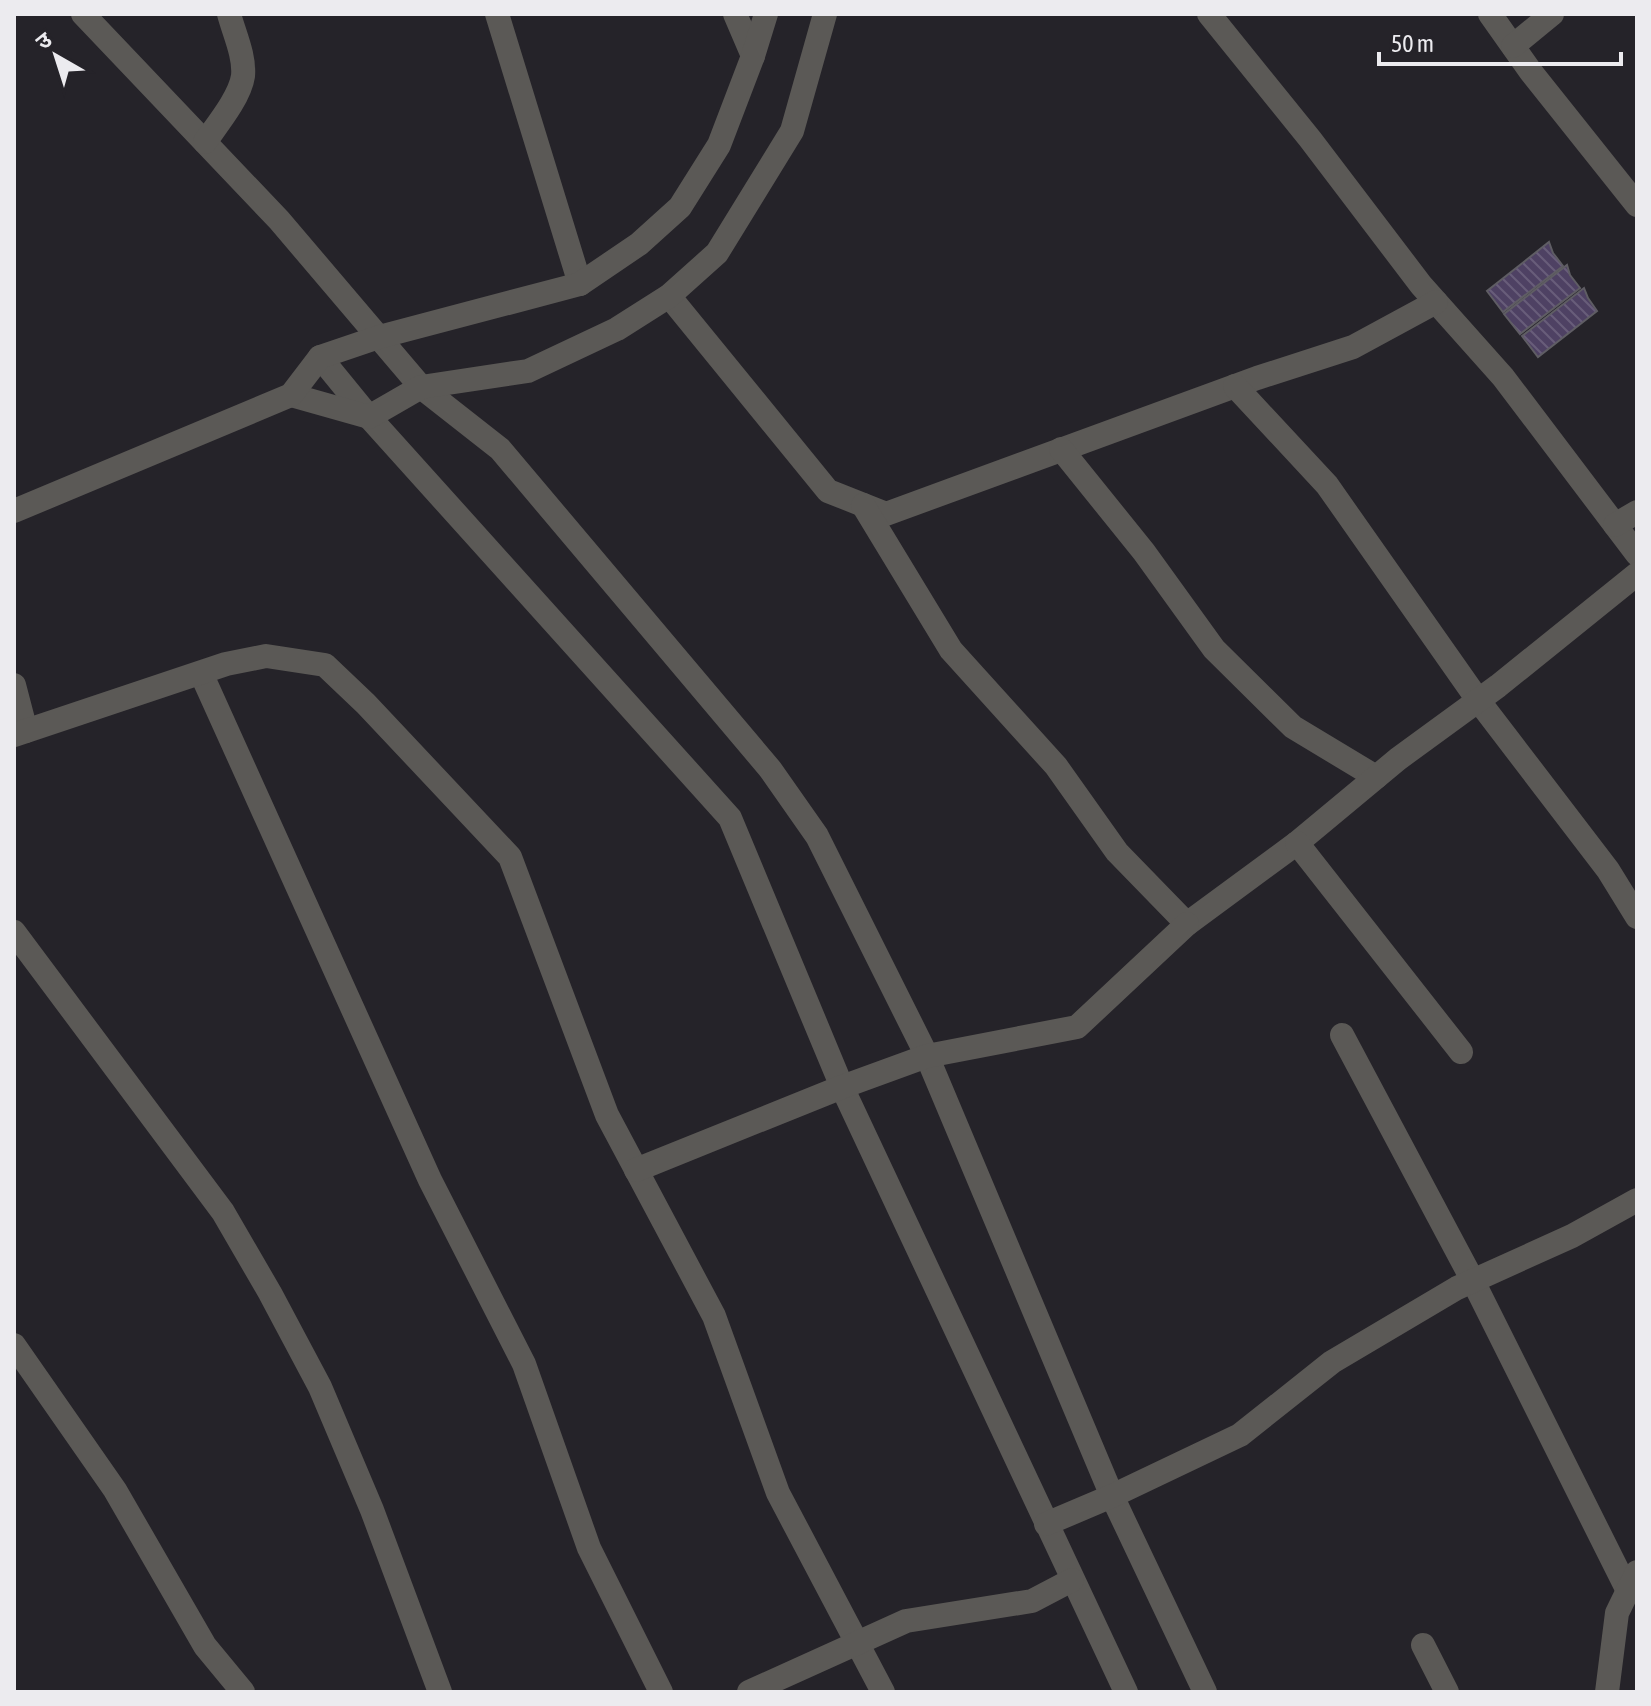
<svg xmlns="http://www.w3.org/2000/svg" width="1651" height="1706" viewBox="0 0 1651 1706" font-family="'Asap Condensed','Noto Sans Devanagari',sans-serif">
	<defs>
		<pattern id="building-back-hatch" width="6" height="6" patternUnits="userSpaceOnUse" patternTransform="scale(2)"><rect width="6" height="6" fill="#4e4163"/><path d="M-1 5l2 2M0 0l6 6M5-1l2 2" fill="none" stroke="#685d7a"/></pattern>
	</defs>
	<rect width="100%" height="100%" fill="#252329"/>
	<!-- building -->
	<g fill="url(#building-back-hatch)" stroke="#5f5d64" stroke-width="2">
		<path d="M1549,242l4,11 10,13 -60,46 -16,-21z"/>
		<path d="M1567,265l3,10 10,13 -60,46 -16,-20z"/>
		<path d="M1584,288l4,10 9,13 -59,46 -16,-21z"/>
	</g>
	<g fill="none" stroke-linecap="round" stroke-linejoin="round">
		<!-- minor -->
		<g stroke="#5b5956" stroke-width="24">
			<path d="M83,14l196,206 142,167 79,62 270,320 47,67 110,220 185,440 93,196"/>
			<path d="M497,14l83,270"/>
			<path d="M735,14l18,42"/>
			<path d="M1209,14l101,125 111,146 82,92 134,177"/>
			<path d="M1490,14l41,58 106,133"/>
			<path d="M1513,46l39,-32"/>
			<path d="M205,142c12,-17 35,-45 38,-66 2,-20 -9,-43 -14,-62"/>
			<path d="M669,296l159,195 58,23 371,-136 96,-31 83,-45"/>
			<path d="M320,357l49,60 361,401 112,269 284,605"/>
			<path d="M1235,386l92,99 151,215 130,170 29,47"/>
			<path d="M291,395l78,22 52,-30 107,-16 89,-42 52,-33 48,-43 75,-122 33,-117"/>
			<path d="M1061,449l83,103 70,97 79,78 83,50"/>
			<path d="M863,505l88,145 105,116 61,86 70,72 110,-81 101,-84 100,-73 139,-112"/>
			<path d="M14,511l277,-116 29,-38 59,-20 201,-53 59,-40 41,-37 39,-62 34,-89 13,-42"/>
			<path d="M1615,525l22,-13"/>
			<path d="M201,673l229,507 94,184 65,184 72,144"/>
			<path d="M14,685l12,46"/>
			<path d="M14,735l212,-71 40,-8 59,9 41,39 144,153 97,258 107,201 64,177 105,199"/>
			<path d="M1297,843l164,209"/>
			<path d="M14,932l209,280 47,81 50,94 52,123 68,182"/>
			<path d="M1342,1035l131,246 155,310"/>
			<path d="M636,1170l206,-83 85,-31 150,-29 110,-103"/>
			<path d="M14,1345l101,145 90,156 38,46"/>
			<path d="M1046,1524l66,-28 128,-61 92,-73 125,-74 115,-52 65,-36"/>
			<path d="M1423,1645l24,47"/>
			<path d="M749,1692l157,-71 126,-20 40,-21"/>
			<path d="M1607,1692l10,-79 20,-41"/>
		</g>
	</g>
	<!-- border -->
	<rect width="1651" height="1706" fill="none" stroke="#ecebef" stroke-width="32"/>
	<!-- north arrow -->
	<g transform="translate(56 56) rotate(321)" stroke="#252329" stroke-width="6" paint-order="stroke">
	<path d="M0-6L14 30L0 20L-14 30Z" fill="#ecebef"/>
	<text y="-12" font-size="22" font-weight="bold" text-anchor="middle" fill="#ecebef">उ</text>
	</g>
	<!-- scale -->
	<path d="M1379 52v12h242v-12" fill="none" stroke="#ecebef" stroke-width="4"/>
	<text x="1391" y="52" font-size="24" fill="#ecebef" stroke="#252329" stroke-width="6" paint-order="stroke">50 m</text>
</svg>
